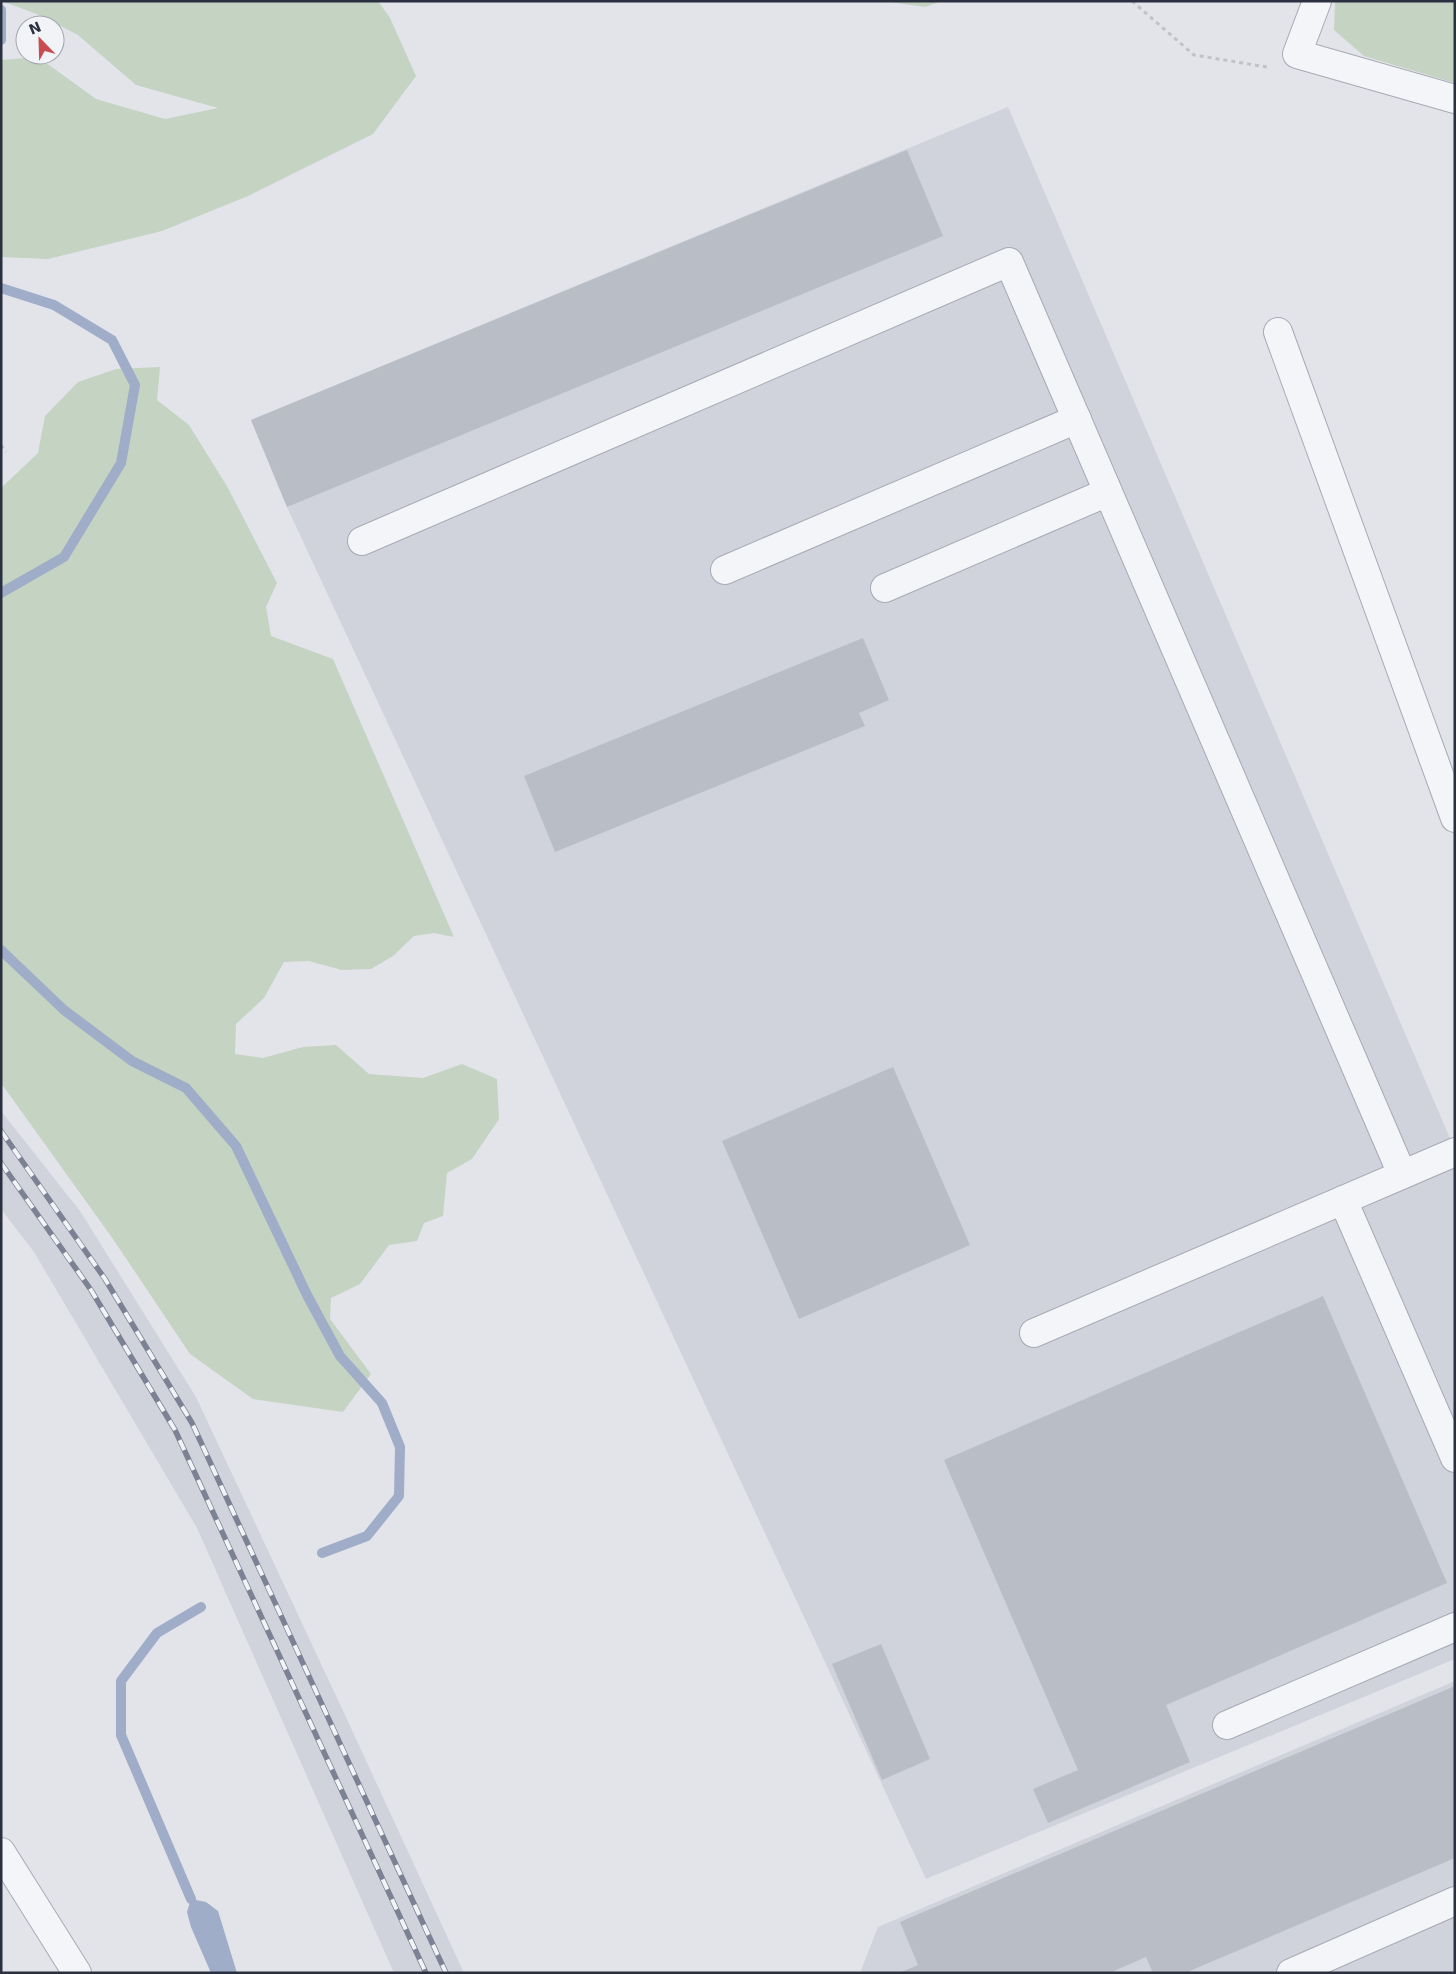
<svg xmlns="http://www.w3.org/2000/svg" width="1456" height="1974" viewBox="0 0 1456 1974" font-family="'DejaVu Sans',sans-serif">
	<rect width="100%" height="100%" fill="#e2e4ea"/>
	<!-- built -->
	<g fill="#d0d3db">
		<path d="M1008,107l447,1043v509l-529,220 -639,-1372 -36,-87z"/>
		<path d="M1,1111l79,100 116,186 149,318 119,258h-70l-197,-445 -163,-276 -33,-43z"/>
		<path d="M1455,1681v292h-595l18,-46z"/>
	</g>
	<!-- green -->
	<g fill="#c5d3c3">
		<path d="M1,1h377l12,17 26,58 -43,58 -125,62 -86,35 -114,28 -47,-2v-197l37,-3 58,42 69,20 53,-11 -82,-23 -58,-50 -41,-21z"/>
		<path d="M883,1h59l-17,6z"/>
		<path d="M1335,1h120v82l-91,-27 -30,-26z"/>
		<path d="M160,367l-3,33 32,25 39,63 49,95 -11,24 5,29 62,23 121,278 -20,-4 -20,3 -21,20 -22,13 -29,1 -33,-9 -25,1 -20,36 -28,26 -1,30 28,4 40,-11 33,-2 33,29 54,4 39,-14 35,15 2,40 -27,40 -25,14 -4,43 -19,7 -7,18 -28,4 -29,39 -29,14 -1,21 41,55 -28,38 -90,-13 -63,-45 -77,-115 -112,-156v-595l37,-35 7,-37 33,-34 38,-13z"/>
	</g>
	<!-- water -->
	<path fill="#9fadc8" d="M191,1899l15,3 12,9 19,62h-26l-20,-46 -4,-15z"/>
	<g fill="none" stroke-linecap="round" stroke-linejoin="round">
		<!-- stream -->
		<g stroke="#9fadc8" stroke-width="10">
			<path d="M1,10v30"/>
			<path d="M1,288l53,17 58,35 23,45 -14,78 -57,94 -63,36"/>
			<path d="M1,950l63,60 68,51 54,27 50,58 71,149 33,61 42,47 18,44 -1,49 -32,40 -45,17"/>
			<path d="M191,1899l-70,-164v-54l36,-48 44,-26"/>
		</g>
	</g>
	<!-- building -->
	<g fill="#b9bdc6">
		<path d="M907,150l36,86 -656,271 -36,-87z"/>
		<path d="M863,638l26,62 -30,13 6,13 -310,126 -31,-76z"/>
		<path d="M893,1067l77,178 -171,74 -77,-178z"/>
		<path d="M1323,1296l124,287 -281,122 24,57 -142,61 -15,-34 45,-19 -134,-310z"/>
		<path d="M881,1644l49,115 -48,21 -50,-116z"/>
		<path d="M1455,1686v172l-270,115h-32l-7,-16 -37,16h-210l19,-8 -18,-43z"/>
	</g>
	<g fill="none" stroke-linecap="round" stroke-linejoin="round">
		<!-- minor casing -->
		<g stroke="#a7aab4" stroke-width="30">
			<g id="minor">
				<path d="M1317,1l-20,53 158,45"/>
				<path d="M1278,332l177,486"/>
				<path d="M362,541l647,-279 393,912"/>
				<path d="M725,570l352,-151"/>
				<path d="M885,588l223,-96"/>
				<path d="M1343,1200l112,258"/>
				<path d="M1034,1333l421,-181"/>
				<path d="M1227,1725l228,-98"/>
				<path d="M1,1852l76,121"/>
				<path d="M1291,1973l164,-72"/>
			</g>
		</g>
		<!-- path -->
		<g stroke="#c0c2c8" stroke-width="3" stroke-dasharray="4 4" stroke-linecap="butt">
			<path d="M1132,1l62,54 73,12 3,-1"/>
			<path d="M1,445l5,7"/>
		</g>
		<!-- minor -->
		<use href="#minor" stroke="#f4f5f8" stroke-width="28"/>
		<!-- rail casing -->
		<g stroke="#7c8293" stroke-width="5.5">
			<g id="rail">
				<path d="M1,1131l104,148 87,144 254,550"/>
				<path d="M1,1163l90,127 84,140 251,543"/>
			</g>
		</g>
		<!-- rail -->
		<use href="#rail" stroke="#f1f3f7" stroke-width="4" stroke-dasharray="11" stroke-linecap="butt"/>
	</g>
	<!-- border -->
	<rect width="1456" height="1974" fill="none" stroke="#2b3041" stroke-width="5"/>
	<!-- north arrow -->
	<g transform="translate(40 40) rotate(337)"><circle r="24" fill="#f1f3f7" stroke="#a2a5ae"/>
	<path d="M0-4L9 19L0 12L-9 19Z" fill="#c84d50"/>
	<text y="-8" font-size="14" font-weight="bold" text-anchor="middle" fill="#2b3041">N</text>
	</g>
</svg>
